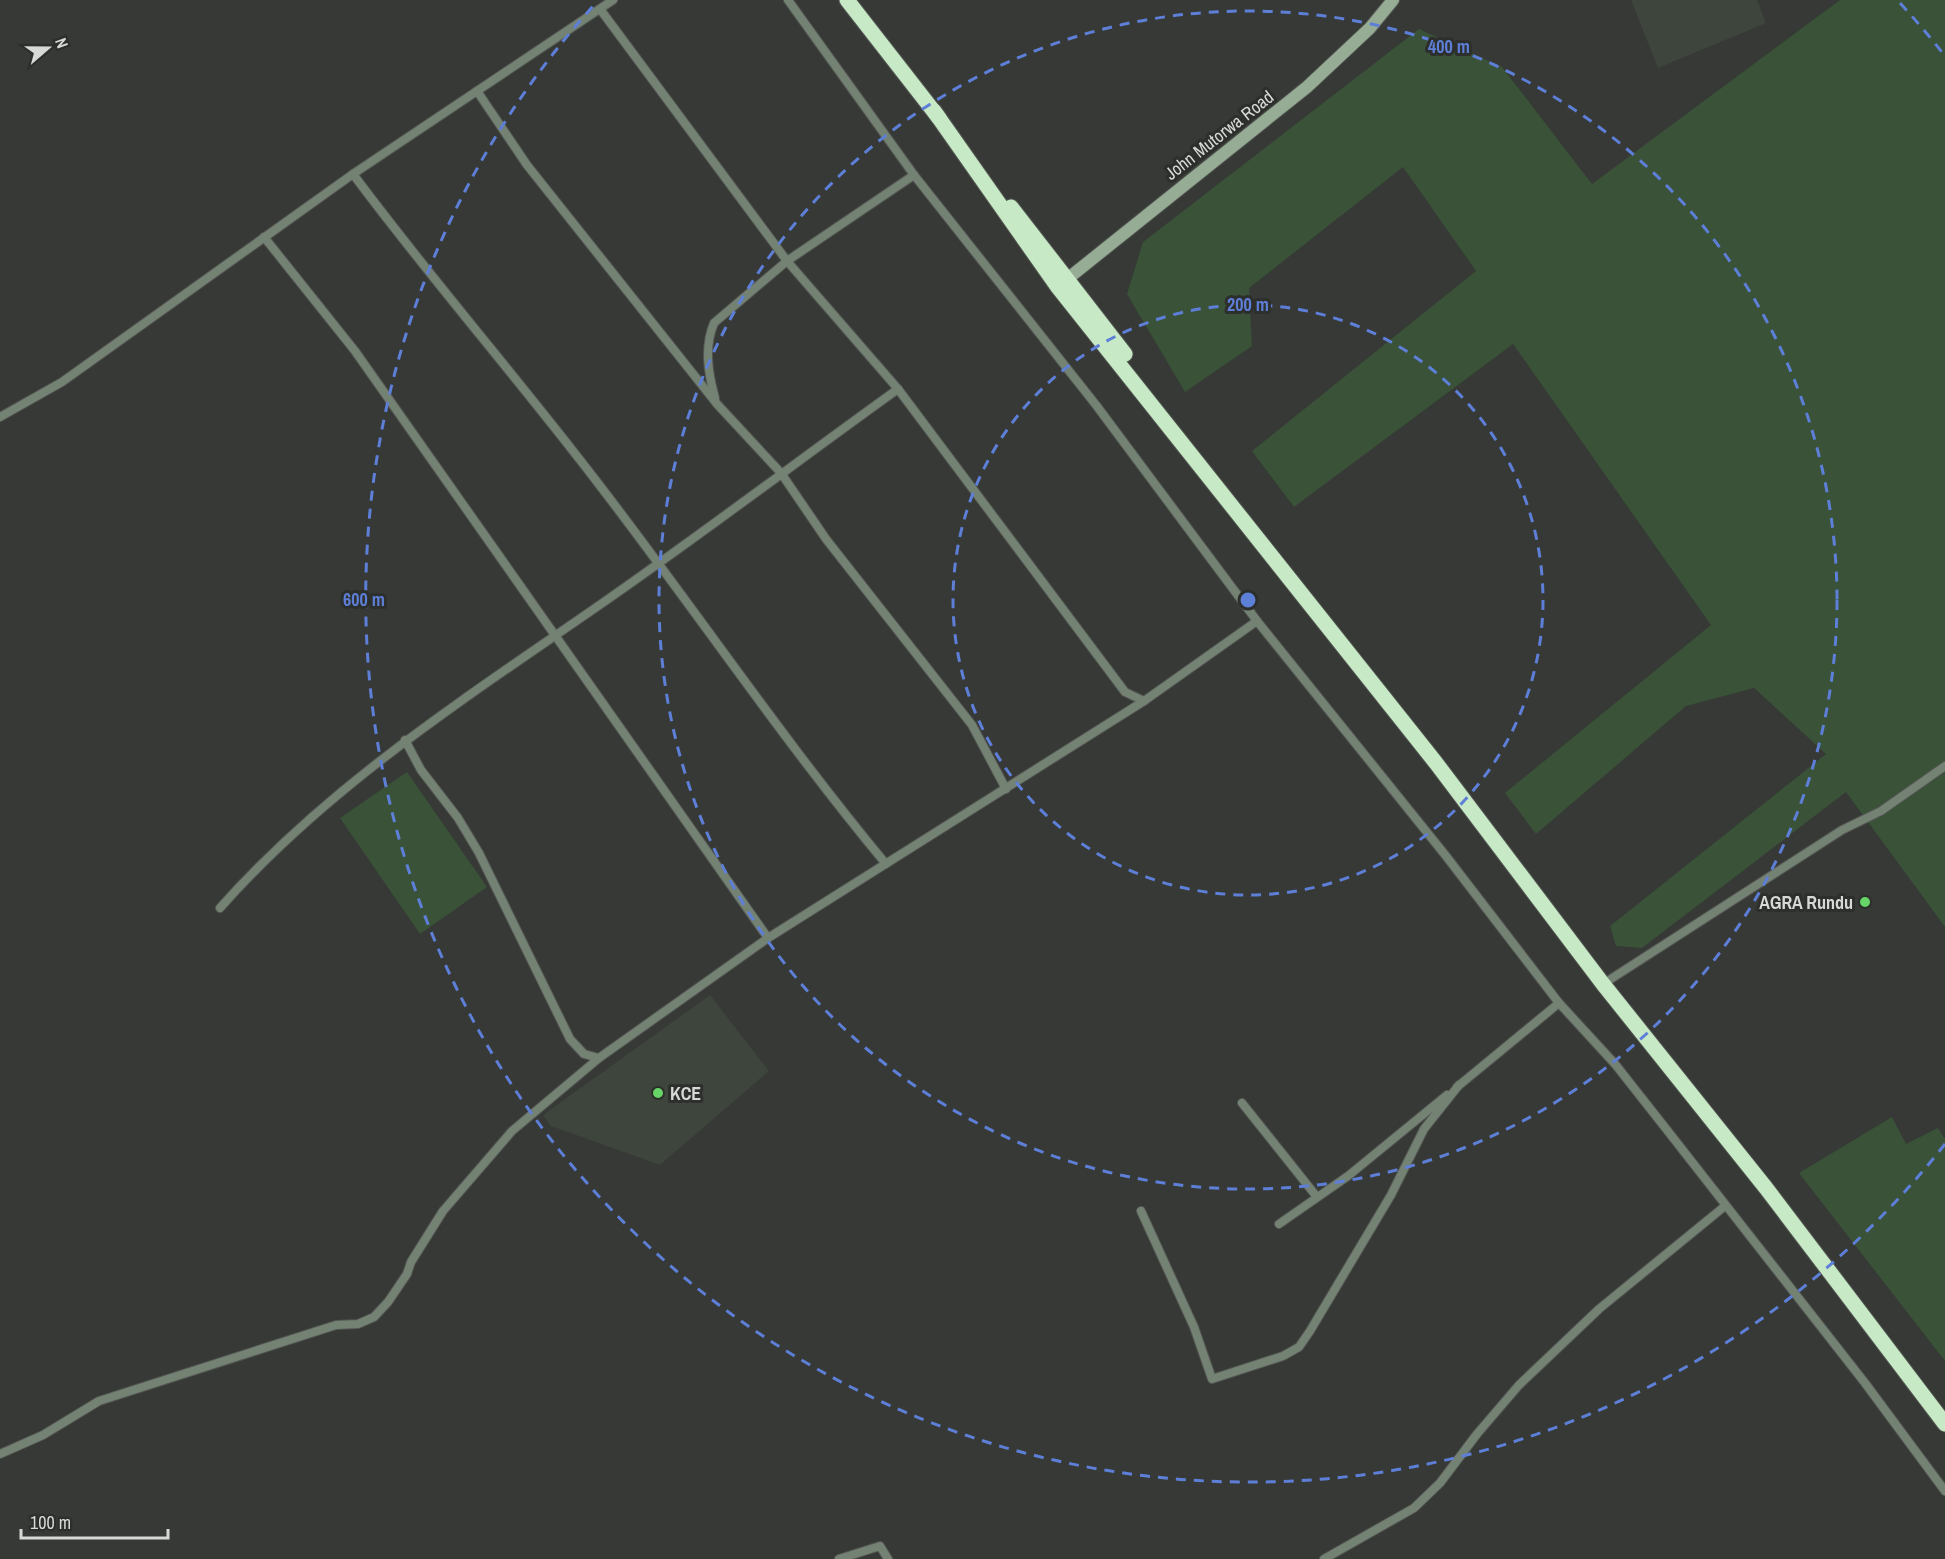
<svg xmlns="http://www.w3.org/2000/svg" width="1945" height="1559" viewBox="0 0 1945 1559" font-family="'Archivo Narrow',sans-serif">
	<rect width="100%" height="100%" fill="#363935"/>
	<!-- built -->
	<g fill="#3e453d">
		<path d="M1631,0h126l9,23 -108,45z"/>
		<path d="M710,995l59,76 -109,94 -109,-39 -8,-11z"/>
	</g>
	<!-- green -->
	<g fill="#395238">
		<path d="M1840,0h105v927l-99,-135 -204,156 -26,-2 -6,-20 216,-172 -72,-66 -68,18 -150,128 -31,-41 206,-168 -198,-281 -219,163 -42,-56 224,-180 -73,-104 -154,121 3,58 -67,46 -58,-98 16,-52 276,-213 83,38 90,117z"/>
		<path d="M407,772l80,115 -67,47 -80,-116z"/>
		<path d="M1892,1117l14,27 32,-16 7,11v222l-146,-188z"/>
	</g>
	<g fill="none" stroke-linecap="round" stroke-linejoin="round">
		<!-- street casing -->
		<g stroke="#535652" stroke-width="10">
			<g id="street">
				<path d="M788,0l126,175 182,230 161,216 189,235 113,147 56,61 52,66 198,253 80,108"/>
				<path d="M600,9l187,252 111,128 227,303 19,9"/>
				<path d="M477,91l50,74 190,239 64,69 45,66 146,186 34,64"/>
				<path d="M353,174c81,109 170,210 251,317 95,124 182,253 282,373"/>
				<path d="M264,237l91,114 413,587"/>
				<path d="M715,398c-7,-25 -11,-51 -1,-75l73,-62 127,-86"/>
				<path d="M0,417l62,-35 291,-208 260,-174"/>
				<path d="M405,740l16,30 37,48 21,35 91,186 14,15 15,4 169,-120 376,-237 113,-80"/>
				<path d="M220,908c109,-123 247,-211 381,-304 101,-70 198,-144 297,-215"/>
				<path d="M1603,984l239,-154 39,-19 64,-45"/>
				<path d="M1457,1087l102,-84"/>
				<path d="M1242,1103l75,94"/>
				<path d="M1141,1211l53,116 18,52 71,-23 16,-9 11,-16 81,-136 33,-66 35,-44"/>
				<path d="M1279,1224l69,-48 99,-81"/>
				<path d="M0,1454l43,-19 56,-34 237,-76 22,-1 16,-7 14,-15 19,-28 4,-12 32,-51 69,-80 87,-73"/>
				<path d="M839,1559l41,-13 8,13"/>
				<path d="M1324,1559l90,-51 26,-25 37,-49 42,-49 80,-76 126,-103"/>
			</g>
		</g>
		<!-- secondary casing -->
		<g stroke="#535652" stroke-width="14">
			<path id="secondary" d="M1061,284l246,-197 63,-59 23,-28"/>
		</g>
		<!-- highway casing -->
		<g stroke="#535652" stroke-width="17">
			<g id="highway">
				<path d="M847,0l92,118"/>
				<path d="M934,111l123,175 379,477 167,221 163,204 179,236"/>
				<path d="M1011,207l114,147"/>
			</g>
		</g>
		<!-- street -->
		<use href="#street" stroke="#748274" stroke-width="8"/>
		<!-- secondary -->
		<use href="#secondary" stroke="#96ac95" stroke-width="12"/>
		<!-- highway -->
		<use href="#highway" stroke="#c7e9c5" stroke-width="15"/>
	</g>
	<!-- distance rings -->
	<g fill="none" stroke="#5e7fd8" stroke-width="3" stroke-dasharray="10 8">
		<circle cx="1248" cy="600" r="295"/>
		<circle cx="1248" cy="600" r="589"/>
		<path d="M1945 1144A884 884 0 1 1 596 3M1900 3A884 884 0 0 1 1945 56"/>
	</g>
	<!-- markers -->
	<g fill="#66d466" stroke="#2c2f2b" stroke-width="2">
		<circle cx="1865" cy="902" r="6"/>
		<circle cx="658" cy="1093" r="6"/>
	</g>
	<g text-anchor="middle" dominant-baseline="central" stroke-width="6" stroke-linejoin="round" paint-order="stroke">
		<!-- street labels -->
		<g font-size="18" fill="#d7d9d7" stroke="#2c2f2b">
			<text transform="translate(1219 135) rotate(-38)">John Mutorwa Road</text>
		</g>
		<!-- poi labels -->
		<g font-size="18" font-weight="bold" fill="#d7d9d7" stroke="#2c2f2b" text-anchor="end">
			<text x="1853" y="902">AGRA Rundu</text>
			<text x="670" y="1093" text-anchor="start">KCE</text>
		</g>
	</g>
	<circle cx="1248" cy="600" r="9" fill="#5e7fd8" stroke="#2c2f2b" stroke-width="3"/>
	<g font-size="18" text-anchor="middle" font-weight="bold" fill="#5e7fd8" stroke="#2c2f2b" stroke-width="6" stroke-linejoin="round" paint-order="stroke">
		<text x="1449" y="53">400 m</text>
		<text x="1248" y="311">200 m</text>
		<text x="364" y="606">600 m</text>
	</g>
	<!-- north arrow -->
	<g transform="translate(48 48) rotate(70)" stroke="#2c2f2b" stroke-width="4.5" paint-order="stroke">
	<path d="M0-4.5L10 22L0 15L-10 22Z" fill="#d7d9d7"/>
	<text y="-9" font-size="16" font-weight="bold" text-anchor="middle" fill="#d7d9d7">N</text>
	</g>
	<!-- scale -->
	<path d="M21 1529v9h147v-9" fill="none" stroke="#d7d9d7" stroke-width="3"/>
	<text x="30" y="1529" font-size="18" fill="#d7d9d7" stroke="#2c2f2b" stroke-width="4.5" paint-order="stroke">100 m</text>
</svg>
